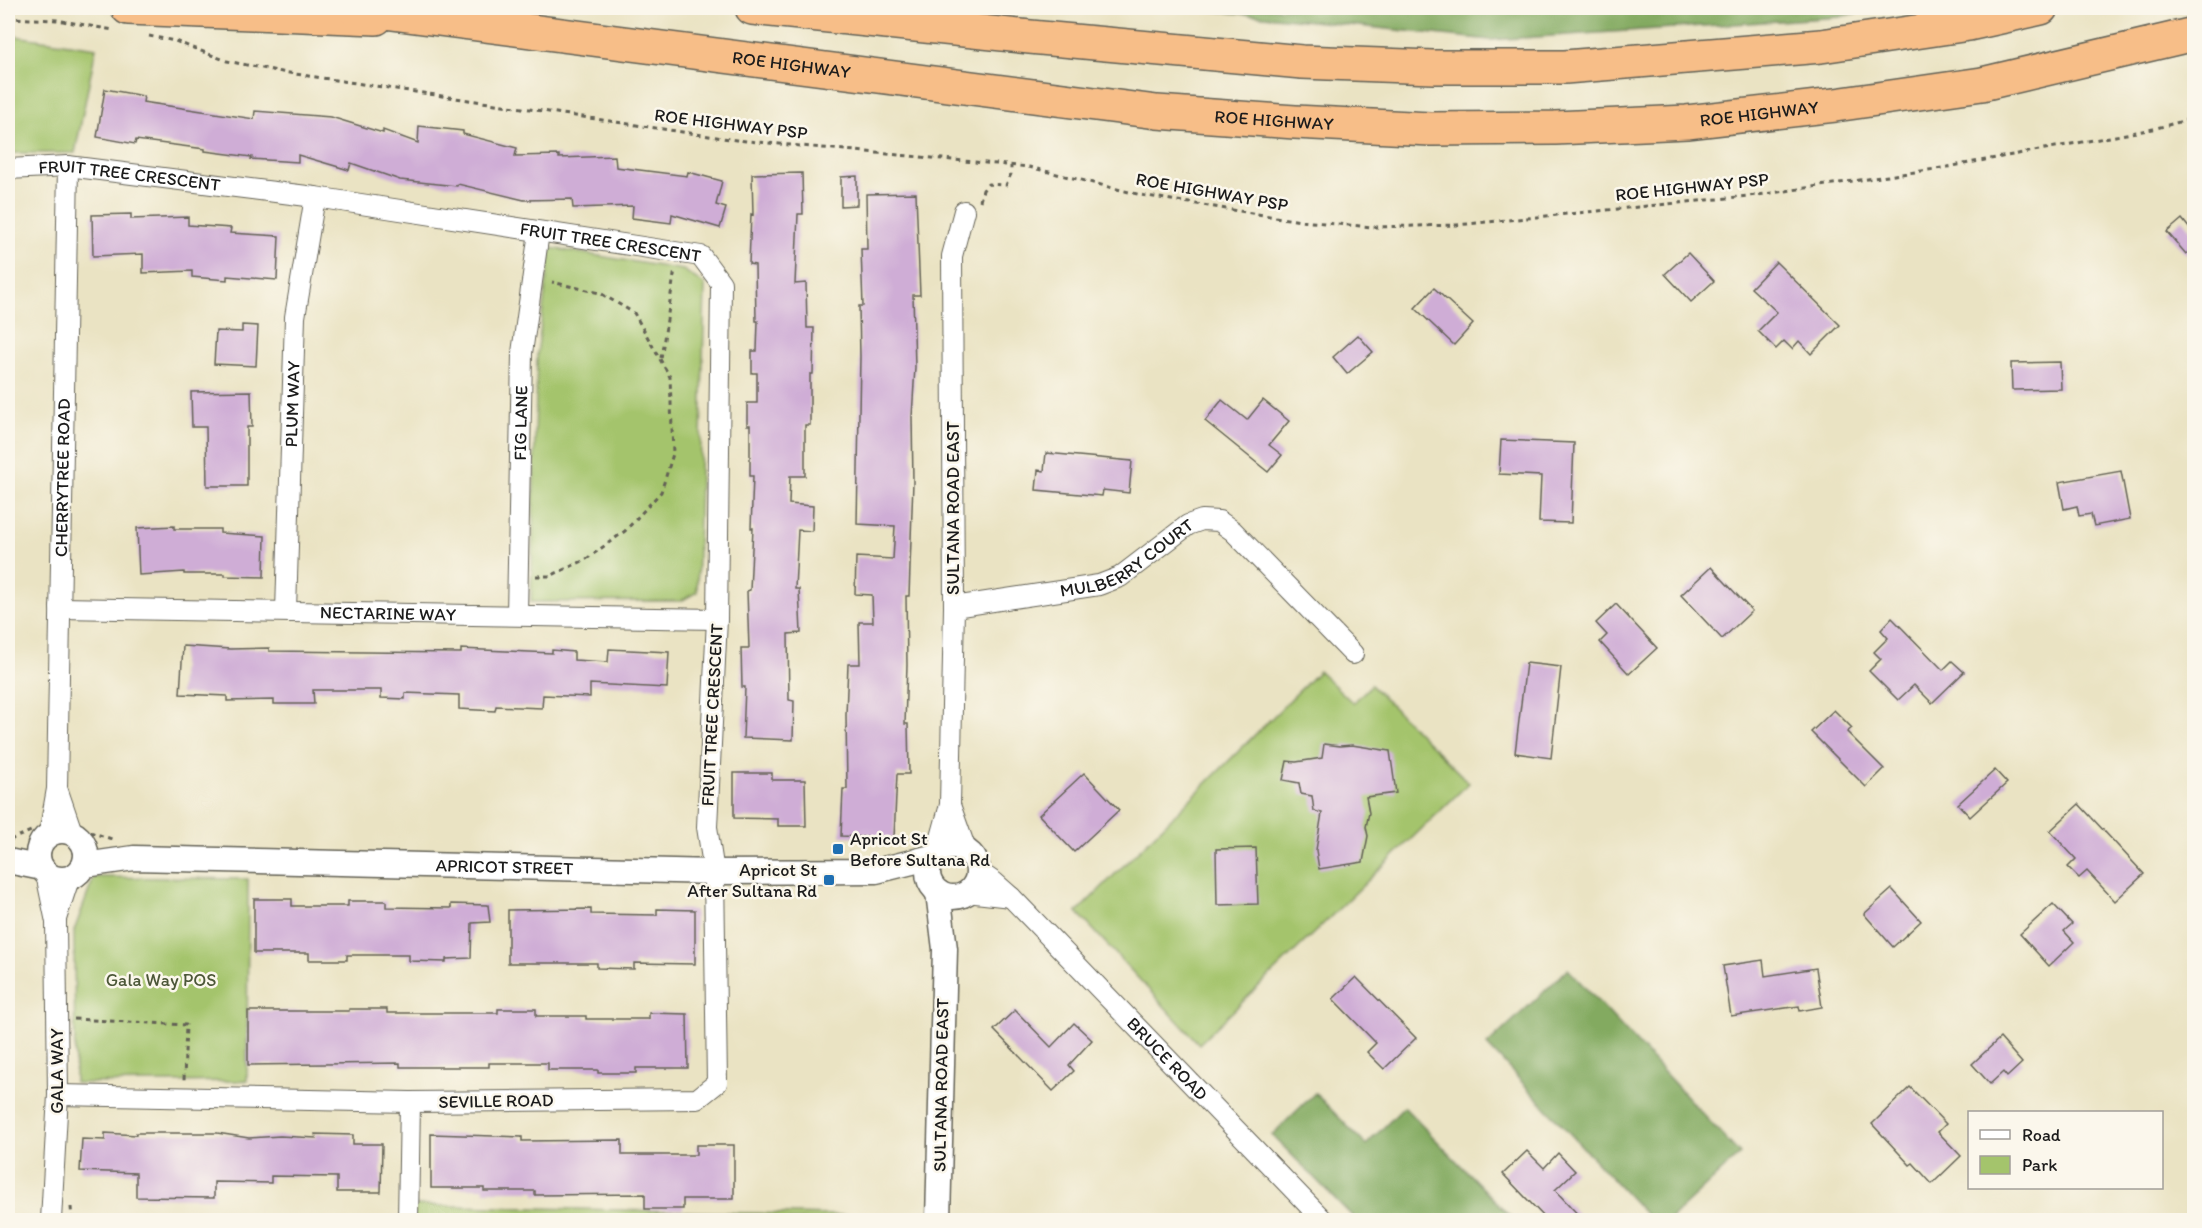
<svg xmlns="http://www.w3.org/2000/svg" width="2202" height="1228" viewBox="0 0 2202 1228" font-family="Itim,sans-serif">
	<rect width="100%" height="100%" fill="#fbf7ec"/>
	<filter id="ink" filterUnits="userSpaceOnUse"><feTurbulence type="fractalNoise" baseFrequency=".0167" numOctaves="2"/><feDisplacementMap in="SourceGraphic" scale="12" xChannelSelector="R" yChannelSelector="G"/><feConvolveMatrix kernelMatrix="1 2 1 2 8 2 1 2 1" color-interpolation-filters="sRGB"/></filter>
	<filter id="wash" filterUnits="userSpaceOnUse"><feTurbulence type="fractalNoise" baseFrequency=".008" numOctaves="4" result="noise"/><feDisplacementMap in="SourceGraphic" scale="24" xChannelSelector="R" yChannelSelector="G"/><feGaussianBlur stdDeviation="1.35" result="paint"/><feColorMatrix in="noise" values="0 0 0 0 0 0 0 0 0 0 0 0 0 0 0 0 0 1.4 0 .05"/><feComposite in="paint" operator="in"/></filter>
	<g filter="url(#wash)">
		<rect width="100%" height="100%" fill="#eae3c3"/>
		<!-- green -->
		<g fill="#a4c46c" stroke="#607044" stroke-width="1.5">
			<path d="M8,35l88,13 -21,105h-67z"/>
			<path d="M551,248l132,22 22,15 -8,307 -16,9 -150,1 6,-247z"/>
			<path d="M1319,671l34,32 18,-18 98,98 -270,261 -122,-132z"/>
			<path d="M94,877l154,2 -1,202 -172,2 -1,-152z"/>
			<path d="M408,1205l513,12v3h-513z"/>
		</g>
		<!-- forest -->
		<g fill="#83aa60" stroke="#50633e" stroke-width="1.5">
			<path d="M1189,8h690l-40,9 -349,23z"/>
			<path d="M1568,969l172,185 -71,66h-18l-164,-175z"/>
			<path d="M1315,1093l51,52 38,-38 110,113h-158l-84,-85z"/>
		</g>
		<g id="blocks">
			<!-- building -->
			<g fill="#cfadd6">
				<path d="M105,89l39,7 -1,6 111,17 1,-8 76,6 52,16v-3l35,13 1,-17 44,5v3l54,14 -2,8 44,-1v3l56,-2 1,11 71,9 1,-4 34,9 -6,24 10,3 -6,20 -48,-14 -1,9 -39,-5 1,-12 -60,2 -1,-9 -48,1 -66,-16 -1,2 -57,-6 -49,-17 -2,7 -51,-15v7l-47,-3 1,-2 -47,-6v-2l-69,-9 -1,4 -38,-7z"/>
				<path d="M802,173l1,41h-5l-3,70 11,-1 1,45h7l-1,46h-3v51h-5v51h-15l-1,28 24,2 -1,25 -14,-1 -3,59h4l2,44 -13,1 1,66 5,1 -1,39 -50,-2 2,-51h-3l-1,-39h8l-2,-57 3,-1 3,-62h-2l2,-52h-3v-51h-3v-22h10v-30h-5v-22h5l1,-30h-2l-1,-56 -6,-1 2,-50 2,1 -1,-41z"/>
				<path d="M857,176v29l-16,1v-29z"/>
				<path d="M916,193l4,102h-7l2,72 -3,50 1,65 -4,114h-3l1,69 -2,59h3l1,50h-12l-3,64 -53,-2 2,-47h4l-1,-74 2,-51h12l-1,-42h14l-1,-27 -17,-1 1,-37 37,2 2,-33 -38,-2 3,-167 -1,-51h4l-2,-57h6l-1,-55z"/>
				<path d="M131,214v5l57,-2v8l43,3 -1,5 49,3 -2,44 -50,-4v4l-35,-3v-6l-49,2v-19l-50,2 -1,-41z"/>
				<path d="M2182,219l12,15v13l-8,7 -19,-22z"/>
				<path d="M1688,253l26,28 -23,21 -26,-28z"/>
				<path d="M1776,262l64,63 -29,29 -12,-13 -7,8 -8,-8 -8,8 -18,-18 19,-19 -26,-24z"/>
				<path d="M1434,288l39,36 -19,21 -39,-37z"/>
				<path d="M242,325l16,1 -2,40 -42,-2 2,-33 26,1z"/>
				<path d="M1358,335l15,17 -26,22 -14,-17z"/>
				<path d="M2060,362l1,27 -49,1 -1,-27z"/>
				<path d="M251,391l1,36h-5v59h-40l-1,-59h-14l-1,-35z"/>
				<path d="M1222,400l25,20 16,-20 26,21 -20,24 13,10 -14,17 -63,-51z"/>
				<path d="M1501,440l73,3 -3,80 -32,-1 2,-46 -42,-2z"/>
				<path d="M1046,453l86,8 -3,32 -26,-3 -1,6 -66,-6 2,-20 6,1z"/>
				<path d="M2121,471l9,48 -36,7 -3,-12 -12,2 -2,-10 -13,3 -5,-27z"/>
				<path d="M174,526v3h46v4l45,3 -1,41 -39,-1v-2h-41v-2l-45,3 -2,-47z"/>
				<path d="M1711,567l41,44 -30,28 -41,-44z"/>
				<path d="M1616,604l41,44 -28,26 -29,-32 7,-7 -11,-12z"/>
				<path d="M1892,618l51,52 9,-9 12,11 -32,31 -18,-18 -16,15 -29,-29 12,-12 -7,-7 14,-14 -7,-8z"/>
				<path d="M183,646l47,3 39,-1v3l192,2v-4l91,4v-3l22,2v8l34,2 1,-13 60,3 -2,36 -77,-4v13l-47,-2 -1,13 -46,-2 -1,5 -36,-2v-14l-54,-2v6l-24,-1v-8h-68l1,14h-40v-4l-47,1v-5l-47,-2z"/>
				<path d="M1526,663l35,4 -10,91 -36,-5z"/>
				<path d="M1834,710l18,18 -5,4 37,37 -18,18 -55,-55z"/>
				<path d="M1324,744l16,2 12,-1 38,6 6,42 -30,4 3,16 -3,14 2,9 -5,26 -44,7 -3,-19 6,-37 -8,-2 -2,-15 -11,-2 -2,-11 -16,-3 4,-19 9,1 26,-4z"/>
				<path d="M1995,770l12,13 -37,34 -12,-13z"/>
				<path d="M734,773h38v7h33l1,46h-28v-7l-44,-1z"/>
				<path d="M1084,773l35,37 -45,42 -35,-37z"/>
				<path d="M2079,804l65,70 -29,27 -28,-30 -8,7 -11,-11 8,-8 -26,-28z"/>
				<path d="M1256,848l2,56 -41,1 -1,-56z"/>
				<path d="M1892,889l29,32 -28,26 -29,-33z"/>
				<path d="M254,899h38v7h56v-5h38v6l65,1v-4l37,1 2,17 -18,1 -1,35 -25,1v3l-37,-1v-6h-62v5h-38v-7h-55z"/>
				<path d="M2053,904l19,20 -8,7 10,11 -25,24 -29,-32z"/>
				<path d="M591,909v5l66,1v-6l38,1v54l-61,-1v6l-37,-1v-5h-89v-53z"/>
				<path d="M1763,960l2,16 51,-8 6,39 -22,4 -1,-5 -68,10 -8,-50z"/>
				<path d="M1356,977l60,61 -32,31 -17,-17 9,-9 -43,-44z"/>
				<path d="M349,1009h38v4h111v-4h38v7h50v3h63v-6l38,1 1,54h-52v5h-38v-3h-50v-7h-59v4h-89v-4l-152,2v-54h101z"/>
				<path d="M1015,1010l36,37 23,-24 18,17 -23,25 5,6 -21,20 -59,-61z"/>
				<path d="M2000,1038l22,25 -15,14 -4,-5 -13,12 -18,-20z"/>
				<path d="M1910,1087l36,37 -8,8 23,24 -29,28 -19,-21 -3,2 -38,-41z"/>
				<path d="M105,1133l31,2v-2h81l32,5 31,-2 36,2 -1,-4 38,1v9h29l-1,48h-44v-15l-66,-1v7l-57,-1v16l-78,-1v-24l-56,-2 2,-32 23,1z"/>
				<path d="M431,1134l91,3v4l100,-1v15h74v-10h38v54h-51v10h-38v-15l-110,1v-4h-51v-3h-53z"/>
				<path d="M1527,1151l17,17 14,-15 17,18 -20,19 29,31h-36l-45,-47z"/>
			</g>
		</g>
	</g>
	<g filter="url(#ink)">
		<use href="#blocks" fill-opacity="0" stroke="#646256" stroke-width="1.5"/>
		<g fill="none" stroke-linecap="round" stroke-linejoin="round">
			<!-- minor casing -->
			<g stroke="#646256" stroke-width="22">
				<g id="minor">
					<path id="s1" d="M8,169l60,-3 247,31 386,59 20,27 -4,336 -10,208 7,45 3,211 -20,16 -287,3 -352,-7"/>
					<path id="s2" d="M954,607l145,-22 21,-8 68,-52 14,-5 17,1 14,10 120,123"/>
					<path id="s3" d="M60,608l657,11"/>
					<path id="s4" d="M286,611l9,-294 20,-120"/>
					<path id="s5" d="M517,615l5,-262 17,-121"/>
					<path d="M58,791l14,41"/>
					<path d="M950,805l16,45"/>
					<path id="s6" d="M49,834l8,-45 11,-623"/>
					<path d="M937,852l13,-47 4,-198 -2,-351 12,-45"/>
					<path id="s7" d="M978,871l16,11 17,15 312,323"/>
					<path d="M46,874l10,48 2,173 -7,125"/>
					<path d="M967,892l44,5"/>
					<path d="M56,919l13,-40"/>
					<path d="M408,1220l2,-118"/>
				</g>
			</g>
			<!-- tertiary casing -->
			<g stroke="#646256" stroke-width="27">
				<g id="tertiary">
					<circle cx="62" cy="855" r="24"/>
					<circle cx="953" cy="872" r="25"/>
					<path d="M8,861l34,7"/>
					<path id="s8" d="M85,865l49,-7 580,14 162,-1 56,-14"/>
					<path d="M938,892l7,57 -7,271"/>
				</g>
			</g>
			<!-- motorway casing -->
			<g stroke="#646256" stroke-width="36">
				<g id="motorway">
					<path d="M128,8l248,10"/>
					<path id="s9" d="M353,8l804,104 138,10 135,7 125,-1 132,-6 148,-17 147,-21 212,-50"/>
					<path d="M752,8l278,29 272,25 131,5h132l256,-21 148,-22 72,-16"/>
				</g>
			</g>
			<!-- path -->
			<g stroke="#646256" stroke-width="3" stroke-dasharray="4.5 4.5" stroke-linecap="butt">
				<path d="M8,18l49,2 56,10"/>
				<path d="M149,36l26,5 52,20 55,11 454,68 293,27 112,28 159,26 73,6 84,-2 301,-30 184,-27 211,-39 41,-11"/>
				<path d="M980,201l3,-11 5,-6 18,1 5,-11v-8"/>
				<path d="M661,358l14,-89"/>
				<path d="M536,576h14l35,-16 40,-29 36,-39 12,-38 -3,-77 -36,-64 -34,-20 -48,-11"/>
				<path d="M90,832l22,7"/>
				<path d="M10,840l21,-9"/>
				<path d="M74,1019l112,6 -2,55"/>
				<path d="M71,1207l1,13"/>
			</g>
			<!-- minor -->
			<use href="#minor" stroke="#fff" stroke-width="20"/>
			<!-- tertiary -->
			<use href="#tertiary" stroke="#fff" stroke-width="24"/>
			<!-- motorway -->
			<use href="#motorway" stroke="#f7be88" stroke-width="33"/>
		</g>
	</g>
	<!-- markers -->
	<g fill="#1f6fb2" stroke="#fbf7ec" stroke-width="2">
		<rect x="832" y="843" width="12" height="12" rx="3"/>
		<rect x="823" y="874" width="12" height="12" rx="3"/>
	</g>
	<g text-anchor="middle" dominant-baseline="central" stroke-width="5" stroke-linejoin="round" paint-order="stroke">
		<!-- street labels -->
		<g font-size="18" fill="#1c1c1c" stroke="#fbf7ec">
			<text stroke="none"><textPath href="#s9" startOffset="442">ROE HIGHWAY</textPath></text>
			<text stroke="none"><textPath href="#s9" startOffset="1414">ROE HIGHWAY</textPath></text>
			<text stroke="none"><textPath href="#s9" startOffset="928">ROE HIGHWAY</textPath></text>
			<text transform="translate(731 124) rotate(7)">ROE HIGHWAY PSP</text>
			<text stroke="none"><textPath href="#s1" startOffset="122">FRUIT TREE CRESCENT</textPath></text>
			<text transform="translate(1692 187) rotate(-6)">ROE HIGHWAY PSP</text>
			<text transform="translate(1212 192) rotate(10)">ROE HIGHWAY PSP</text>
			<text stroke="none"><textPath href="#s1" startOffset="608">FRUIT TREE CRESCENT</textPath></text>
			<text stroke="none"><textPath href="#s4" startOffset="207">PLUM WAY</textPath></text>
			<text stroke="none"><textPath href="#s5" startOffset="192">FIG LANE</textPath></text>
			<text stroke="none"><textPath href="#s6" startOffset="357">CHERRYTREE ROAD</textPath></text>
			<text transform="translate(953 508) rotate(-90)">SULTANA ROAD EAST</text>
			<text stroke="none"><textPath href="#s2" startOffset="183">MULBERRY COURT</textPath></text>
			<text stroke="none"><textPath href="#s3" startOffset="328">NECTARINE WAY</textPath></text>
			<text transform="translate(712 715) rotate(-87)">FRUIT TREE CRESCENT</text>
			<text stroke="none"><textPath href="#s8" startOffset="420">APRICOT STREET</textPath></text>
			<text stroke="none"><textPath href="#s7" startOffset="267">BRUCE ROAD</textPath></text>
			<text transform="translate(57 1071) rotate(-90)">GALA WAY</text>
			<text transform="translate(941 1085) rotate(-89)">SULTANA ROAD EAST</text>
			<text transform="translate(496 1101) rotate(-1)">SEVILLE ROAD</text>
		</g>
		<!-- poi labels -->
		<g font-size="18" fill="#1c1c1c" stroke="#fbf7ec" text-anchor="start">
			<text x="850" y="839">Apricot St<tspan x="850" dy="21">Before Sultana Rd</tspan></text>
			<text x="817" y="870" text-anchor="end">Apricot St<tspan x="817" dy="21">After Sultana Rd</tspan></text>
		</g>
		<!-- park labels -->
		<g font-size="18" fill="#4c5738" stroke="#fbf7ec">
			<text x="161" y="980">Gala Way POS</text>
		</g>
	</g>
	<!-- margin -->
	<rect width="2202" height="1228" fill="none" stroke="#fbf7ec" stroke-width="30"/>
	<!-- legend -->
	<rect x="1968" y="1111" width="195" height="78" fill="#fbf7ec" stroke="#a29f99" stroke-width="1.5"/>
	<rect x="1980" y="1130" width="30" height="9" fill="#ffffff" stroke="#a29f99" stroke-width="1.5"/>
	<text x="2022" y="1141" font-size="18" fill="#1c1c1c">Road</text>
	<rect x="1980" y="1156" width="30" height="18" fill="#a4c46c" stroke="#a29f99" stroke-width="1.5"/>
	<text x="2022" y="1171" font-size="18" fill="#1c1c1c">Park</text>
</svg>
